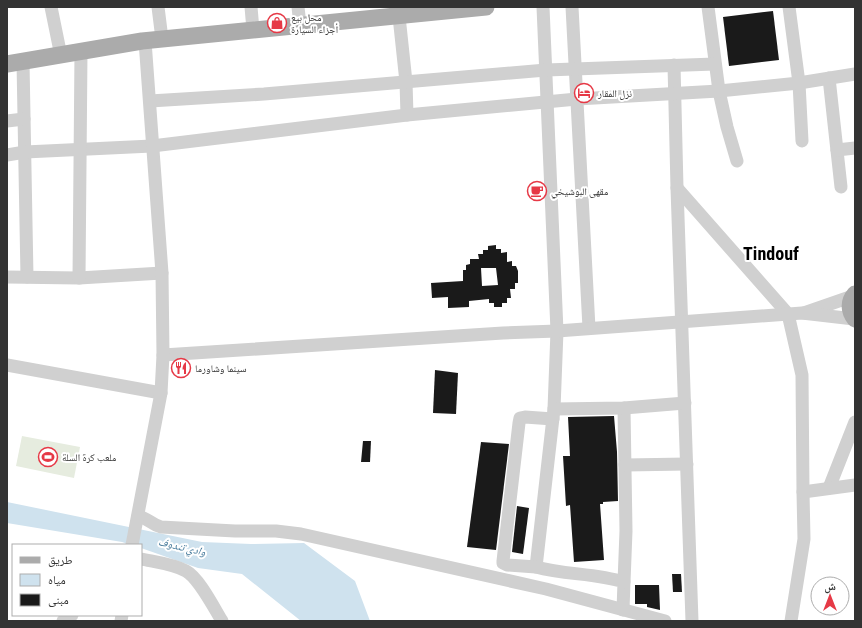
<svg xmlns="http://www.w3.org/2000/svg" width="862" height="628" viewBox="0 0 862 628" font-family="'Roboto Condensed','Noto Naskh Arabic',sans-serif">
	<rect width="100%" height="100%" fill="#fff"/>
	<!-- green -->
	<path fill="#e6ecdf" d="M22,436l58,11 -6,31 -58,-12z"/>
	<!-- water -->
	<path fill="#cfe2ee" d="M7,502l195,40 49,2 53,-1 51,38 15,40h-69l-59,-47 -44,-6 -57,-20v-3h-10l-9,-3 -115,-19z"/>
	<!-- building -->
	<g fill="#1a1a1a" fill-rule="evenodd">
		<path d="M773,11l6,49 -50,6 -6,-49z"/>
		<path d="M496,245v4h5v4l6,-1v10l5,-1v5h4l2,5v12h-3v6h-5l1,9h-4v5h-5v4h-8v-4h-5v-4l-20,2v6l-21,1v-11l-16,1 -1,-15 32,-2v-11h3v-5l4,-1v-5h9l-1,-5h5v-4h5v-4zM481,268h15l2,17 -16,1z"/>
		<path d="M435,370l23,3 -2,41 -23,-1z"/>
		<path d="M614,416l3,36 1,49 -15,1v2h-3l4,56 -30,2 -4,-57 -4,1 -3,-50h7l-2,-39z"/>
		<path d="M363,441h8l-1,21h-9z"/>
		<path d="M481,442l28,2 -13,106 -29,-3z"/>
		<path d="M517,506l12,2 -6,46 -11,-2z"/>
		<path d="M672,574h9l1,18h-9z"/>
		<path d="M635,585h24l1,25 -13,-3v-3h-12z"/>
	</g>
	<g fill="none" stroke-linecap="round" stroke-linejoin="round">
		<!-- minor -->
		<g stroke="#d0d0d0" stroke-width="13">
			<path d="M51,7l10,49"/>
			<path d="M158,7l4,32"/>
			<path d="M251,7l2,23"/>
			<path d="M298,7l2,18"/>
			<path d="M398,7l8,75 1,33"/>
			<path d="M543,7l14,324 -3,78 -18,158c29,8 59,6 88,15l-1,28"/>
			<path d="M572,7l17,321"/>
			<path d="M708,7l11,84 8,36 10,34"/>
			<path d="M789,7l10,76 3,58"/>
			<path d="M23,62l4,215"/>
			<path d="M674,65l3,123 15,433"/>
			<path d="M829,78l12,109"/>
			<path d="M150,101l114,-7 282,-24 169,-6"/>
			<path d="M7,121l17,-2"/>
			<path d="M837,150l18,-2"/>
			<path d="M7,155l18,-3 127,-6 255,-31 170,-16 142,-8 80,-8 56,-9"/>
			<path d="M677,188l111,126 14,61 1,117 1,47 -13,82"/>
			<path d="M7,277l72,1 83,-5"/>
			<path d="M79,278l2,-226"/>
			<path d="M804,313l49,-17"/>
			<path d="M163,355l340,-22 54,-2 245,-18 52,6"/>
			<path d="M7,365l154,28"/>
			<path d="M624,408l2,123 -2,51"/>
			<path d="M554,409l70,-1 61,-5"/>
			<path d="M625,465l62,-1"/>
			<path d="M829,488l26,-66"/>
			<path d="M803,492l52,-7"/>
			<path d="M138,516c10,2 12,8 23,11l74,4h41l25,3 245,55 119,32"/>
			<path d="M132,545l29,-152 2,-38 -1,-82 -17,-232"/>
			<path d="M141,559c14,3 32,5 45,12 13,7 28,37 36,50"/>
			<path d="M536,567l-29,-2 -4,-2v-2l16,-138 1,-5 5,-1 28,2"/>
			<path d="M63,621l9,-6"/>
			<path d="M121,621l1,-6"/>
		</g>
		<!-- major -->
		<g stroke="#ababab" stroke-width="17">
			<path d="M7,64l135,-23 344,-34"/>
			<path d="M855,294c-7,8 -6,17 0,25"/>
		</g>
	</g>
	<!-- icons -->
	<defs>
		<g id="shop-ring" transform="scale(1)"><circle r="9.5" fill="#fff" stroke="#e63946" stroke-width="1.5"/><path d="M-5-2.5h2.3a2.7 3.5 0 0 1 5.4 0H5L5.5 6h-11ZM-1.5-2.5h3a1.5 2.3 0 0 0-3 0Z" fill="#e63946"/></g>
		<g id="hotel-ring" transform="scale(1)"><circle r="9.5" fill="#fff" stroke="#e63946" stroke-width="1.5"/><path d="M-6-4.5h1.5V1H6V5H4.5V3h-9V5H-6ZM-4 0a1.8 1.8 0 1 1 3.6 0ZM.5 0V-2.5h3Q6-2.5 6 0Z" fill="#e63946"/></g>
		<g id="cafe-ring" transform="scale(1)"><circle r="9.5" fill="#fff" stroke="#e63946" stroke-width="1.5"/><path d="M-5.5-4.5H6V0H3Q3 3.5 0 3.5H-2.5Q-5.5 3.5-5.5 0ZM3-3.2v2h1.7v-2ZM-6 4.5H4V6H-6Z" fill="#e63946"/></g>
		<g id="restaurant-ring" transform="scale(1)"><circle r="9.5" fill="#fff" stroke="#e63946" stroke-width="1.5"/><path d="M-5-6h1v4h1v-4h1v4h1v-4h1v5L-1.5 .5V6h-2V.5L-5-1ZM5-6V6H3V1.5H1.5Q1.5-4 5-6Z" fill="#e63946"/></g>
		<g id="stadium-ring" transform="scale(1)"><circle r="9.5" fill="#fff" stroke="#e63946" stroke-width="1.5"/><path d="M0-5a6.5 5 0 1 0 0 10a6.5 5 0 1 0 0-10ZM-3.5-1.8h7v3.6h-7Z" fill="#e63946"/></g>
	</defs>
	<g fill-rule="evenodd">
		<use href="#shop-ring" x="277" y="23"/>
		<use href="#hotel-ring" x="584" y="93"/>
		<use href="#cafe-ring" x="537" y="191"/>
		<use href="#restaurant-ring" x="181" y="368"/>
		<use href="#stadium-ring" x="48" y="457"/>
	</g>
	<g text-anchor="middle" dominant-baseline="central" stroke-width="4" stroke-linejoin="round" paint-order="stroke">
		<!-- poi labels -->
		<g font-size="10" fill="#333" stroke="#fff" text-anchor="start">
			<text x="291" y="17">محل بيع<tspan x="291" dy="12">أجزاء السيارة</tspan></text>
			<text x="598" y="93">نزل المقار</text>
			<text x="551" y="191">مقهى البوشيخي</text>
			<text x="195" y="368">سينما وشاورما</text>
			<text x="62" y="457">ملعب كرة السلة</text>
		</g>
		<!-- water labels -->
		<g font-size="11" font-style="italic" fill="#3f7597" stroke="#fff">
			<text transform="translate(182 547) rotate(13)">وادي تندوف</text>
		</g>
		<!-- town labels -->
		<g font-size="18" font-weight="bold" fill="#000" stroke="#fff">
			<text x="771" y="253">Tindouf</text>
		</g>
	</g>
	<!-- border -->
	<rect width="862" height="628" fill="none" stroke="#333333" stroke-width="16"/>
	<!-- legend -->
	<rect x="12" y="544" width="130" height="72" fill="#ffffff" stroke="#adadad"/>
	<rect x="20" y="557" width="20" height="6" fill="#ababab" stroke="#adadad"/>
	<text x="48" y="564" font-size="12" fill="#333333">طريق</text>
	<rect x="20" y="574" width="20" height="12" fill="#cfe2ee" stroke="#adadad"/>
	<text x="48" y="584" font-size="12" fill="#333333">مياه</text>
	<rect x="20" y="594" width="20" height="12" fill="#1a1a1a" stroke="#adadad"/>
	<text x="48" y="604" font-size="12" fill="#333333">مبنى</text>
	<!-- north arrow -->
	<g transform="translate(830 596)"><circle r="19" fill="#ffffff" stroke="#adadad"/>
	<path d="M0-3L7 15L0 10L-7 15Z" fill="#e63946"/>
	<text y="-6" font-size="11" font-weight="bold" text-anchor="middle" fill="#333333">ش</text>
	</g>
</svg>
